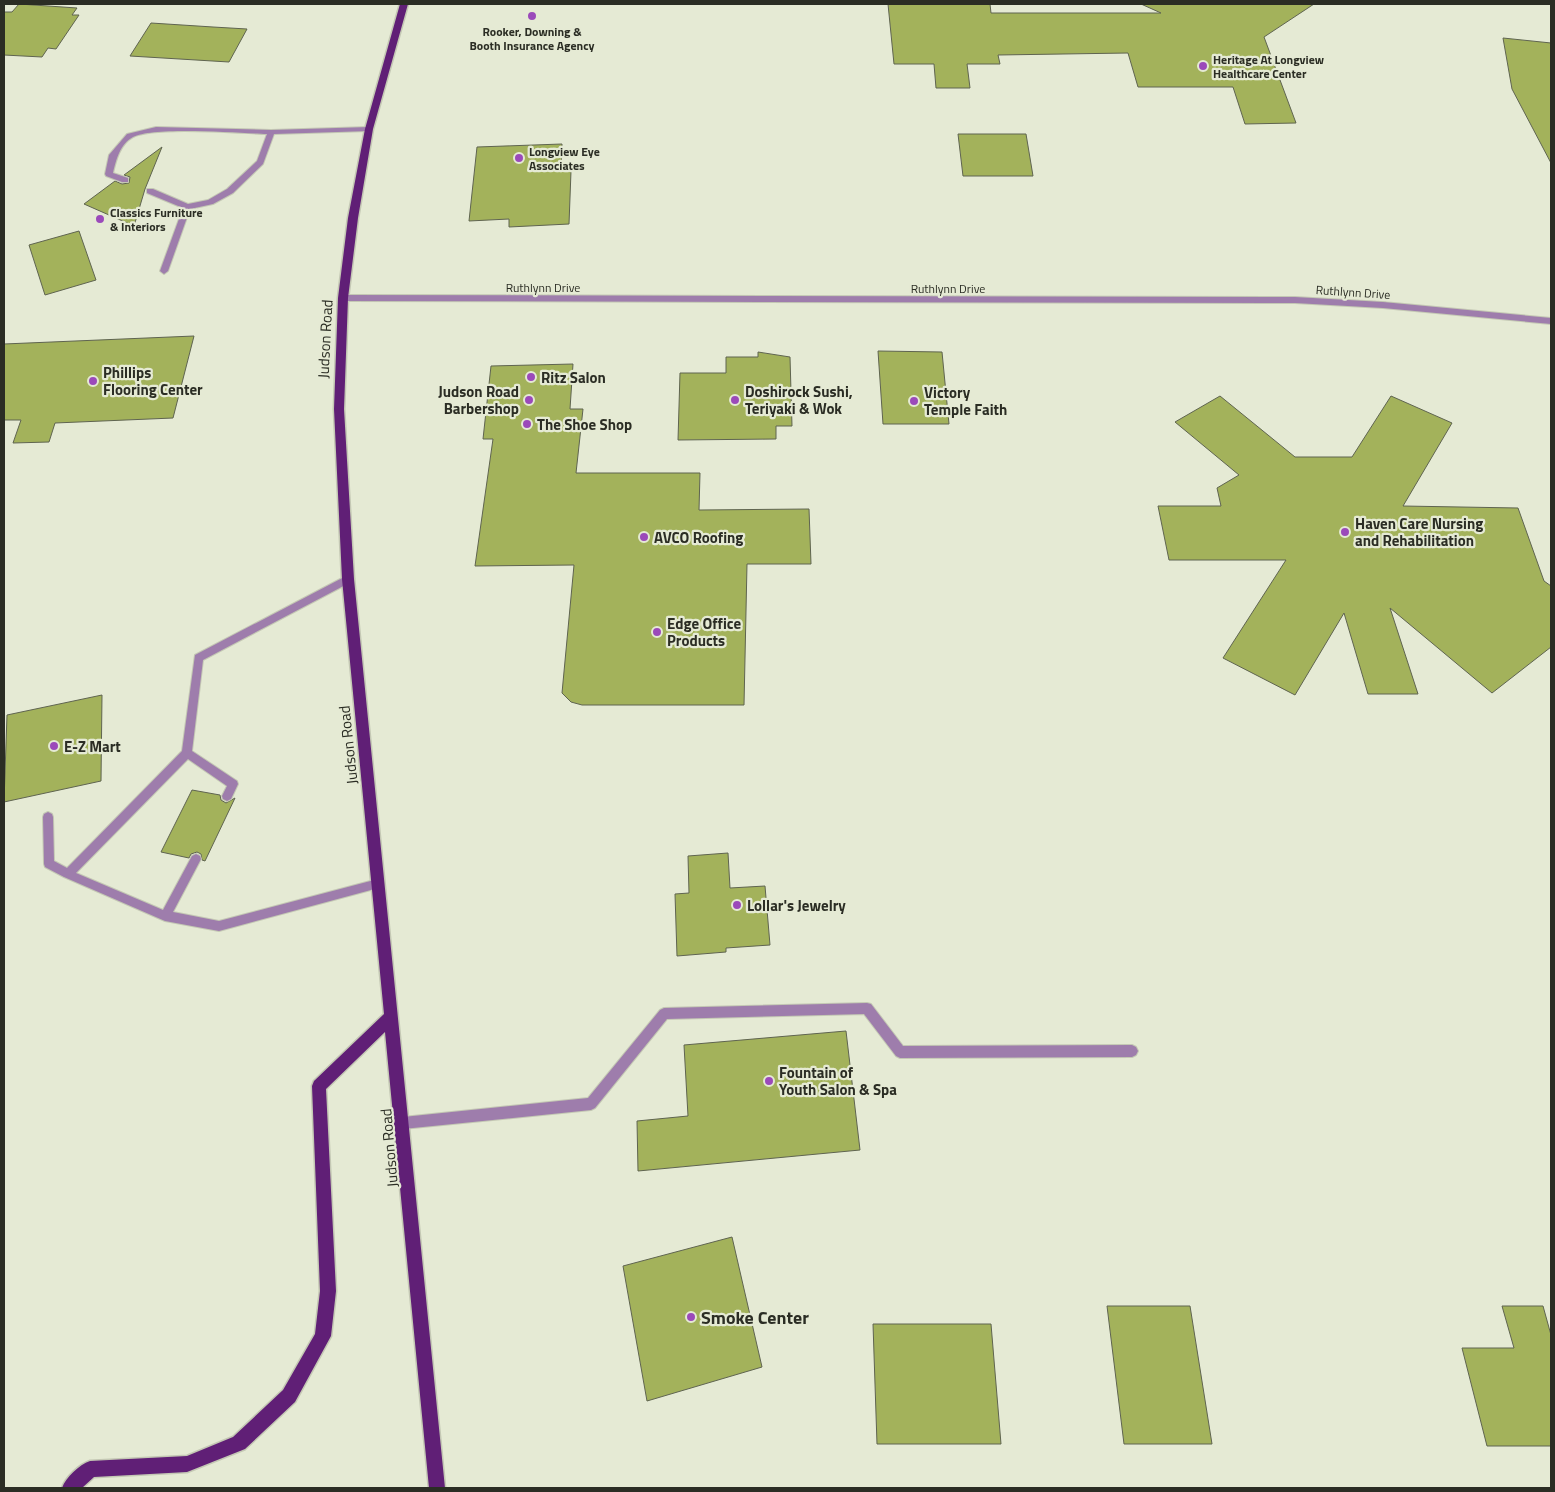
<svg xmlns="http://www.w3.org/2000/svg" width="1555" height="1492" viewBox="0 0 1555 1492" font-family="'Titillium Web',sans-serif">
	<rect width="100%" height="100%" fill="#e5ead4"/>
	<!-- building -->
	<g fill="#a3b25b" stroke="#5f6450">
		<path d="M19,4l58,4 -5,7h7l-23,34 -8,-1 -6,9 -38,-2v-43h8z"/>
		<path d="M888,4h102l1,9h170l-20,-9h173l-50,33 32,86 -51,1 -12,-37h-95l-10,-34 -130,2 2,9h-33l3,24h-34l-2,-24h-40z"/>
		<path d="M151,23l62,4 34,2 -18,33 -99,-6z"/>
		<path d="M1503,38l48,5v120l-39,-74z"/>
		<path d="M958,134h68l7,42h-70z"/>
		<path d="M562,144l-1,27h10l-2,53 -60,3v-8l-40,2 8,-74z"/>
		<path d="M162,147l-17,42 -11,37 -50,-22 31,-23 7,3 7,-1 1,-6 -6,-2z"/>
		<path d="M79,231l17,49 -51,15 -16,-50z"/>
		<path d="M194,336l-21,82 -118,5 -6,19 -36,1 8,-23h-17v-76z"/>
		<path d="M878,351l64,1 7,72h-66z"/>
		<path d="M758,352l32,5 2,69h-16v13l-98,1 2,-67h46v-16h32z"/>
		<path d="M573,364l-3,45h13l-7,64h124l-1,37 110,-1 2,55h-64l-3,141h-162l-11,-3 -9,-9 12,-128 -99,1 18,-127h-10l8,-73z"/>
		<path d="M1220,396l75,61h57l39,-61 61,27 -49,83 115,2 26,73 7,5v61l-59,46 -102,-85 28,86h-50l-24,-81 -49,82 -72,-37 63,-98h-117l-11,-54h63l-4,-18 22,-13 -64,-53z"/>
		<path d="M102,695l-1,86 -97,21 3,-87z"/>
		<path d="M192,790l28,5 1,5 5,3 9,-5 -30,63 -3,-1 -1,-6 -4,-2 -6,2 -2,4 -28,-6z"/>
		<path d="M728,853l2,35 35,-2 5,59 -44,3v4l-49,4 -2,-62 14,-1 -1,-37z"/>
		<path d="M846,1031l14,119 -222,21 -1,-50 51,-5 -4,-71z"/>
		<path d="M732,1237l30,130 -115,34 -24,-135z"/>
		<path d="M1107,1306h83l22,138h-88z"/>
		<path d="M1502,1306h41l8,29v111h-64l-25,-98h52z"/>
		<path d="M873,1324h118l10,120h-124z"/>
	</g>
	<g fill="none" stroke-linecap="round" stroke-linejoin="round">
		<!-- service casing -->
		<g stroke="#c4c8b4" stroke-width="2">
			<g id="service">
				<path d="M156,127l115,3 98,-3 4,2 -4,2 -95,3 -11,30 -30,29 -20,11 -23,5 -22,62 -4,3 -4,-3 23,-63 -36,-15v-4h6l35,15 20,-4 19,-11 30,-28 10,-27c-28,-1 -113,-8 -134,3 -13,7 -17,23 -20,36l15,5v4h-6l-16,-6 -1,-2 4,-19 18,-21z"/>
				<path d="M348,575l3,1 2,3 -2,3 -148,78 -11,91 45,30 1,3 -7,15 -4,2 -4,-2 -1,-3 5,-10 -39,-27 -112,114 87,37 29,-54 4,-2 4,2 1,3 -28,53 46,9 159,-42 4,2 1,3 -1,3 -163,44 -54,-10 -101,-44 -19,-10 -1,-3 -1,-47 1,-3 4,-2 4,2 1,3 1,44 13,7 115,-117 13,-96z"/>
				<path d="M867,1003l4,1 32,42 229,-1 4,2 2,4 -2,4 -4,2 -232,1 -4,-2 -32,-42 -197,5 -72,89 -4,2 -188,19 -4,-2 -2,-4 2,-4 4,-2 185,-19 72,-88 4,-2z"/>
			</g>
		</g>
		<!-- minor casing -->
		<g stroke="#c4c8b4" stroke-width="2">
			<path id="minor" d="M343,295l952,2 88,5 168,16v6l-168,-16 -88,-5 -952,-2 -4,-3z"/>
		</g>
		<!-- primary casing -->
		<g stroke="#c4c8b4" stroke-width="3">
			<path id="primary" d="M400,4h8l-35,125 -15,89 -10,80 -4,111 10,170 91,909h-16l-44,-456 -59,57 10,202 -5,45 -36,66 -50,47 -58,23 -93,5 -12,11h-20c4,-11 17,-23 28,-27l97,-5 46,-19 50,-47 32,-56 5,-43 -8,-205 2,-5 70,-67 -42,-435 -8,-170 4,-111 10,-80 17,-89z"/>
		</g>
		<!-- service -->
		<use href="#service" fill="#9e7dac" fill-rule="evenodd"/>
		<!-- minor -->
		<use href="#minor" fill="#9e7dac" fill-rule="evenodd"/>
		<!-- primary -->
		<use href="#primary" fill="#601f76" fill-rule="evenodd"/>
	</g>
	<!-- markers -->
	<g fill="#9b4aba" stroke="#e5ead4" stroke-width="2">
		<circle cx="532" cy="16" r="5"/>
		<circle cx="1203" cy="66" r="5"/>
		<circle cx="519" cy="158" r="5"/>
		<circle cx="100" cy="219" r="5"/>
		<circle cx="531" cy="377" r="5"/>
		<circle cx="93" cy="381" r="5"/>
		<circle cx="529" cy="400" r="5"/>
		<circle cx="735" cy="400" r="5"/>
		<circle cx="914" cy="401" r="5"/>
		<circle cx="527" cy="424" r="5"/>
		<circle cx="1345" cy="532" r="5"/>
		<circle cx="644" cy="537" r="5"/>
		<circle cx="657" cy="632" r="5"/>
		<circle cx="54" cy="746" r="5"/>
		<circle cx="737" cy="905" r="5"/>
		<circle cx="769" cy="1081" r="5"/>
		<circle cx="691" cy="1317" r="5"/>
	</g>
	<g text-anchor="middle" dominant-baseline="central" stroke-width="4.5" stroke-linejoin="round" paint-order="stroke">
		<!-- far-poi labels -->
		<g font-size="12" font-weight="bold" fill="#2b2d24" stroke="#e5ead4" text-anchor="start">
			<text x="532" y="31" text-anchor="middle">Rooker, Downing &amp;<tspan x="532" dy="14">Booth Insurance Agency</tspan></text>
			<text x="1213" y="59">Heritage At Longview<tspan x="1213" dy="14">Healthcare Center</tspan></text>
			<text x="529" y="151">Longview Eye<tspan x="529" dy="14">Associates</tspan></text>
			<text x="110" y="212">Classics Furniture<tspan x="110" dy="14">&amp; Interiors</tspan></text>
		</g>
		<!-- far-street labels -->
		<g font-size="12" fill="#2b2d24" stroke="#e5ead4">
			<text x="543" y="287">Ruthlynn Drive</text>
			<text x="948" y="288">Ruthlynn Drive</text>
			<text transform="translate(1353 292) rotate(4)">Ruthlynn Drive</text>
		</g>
		<!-- street labels -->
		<g font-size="15" fill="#2b2d24" stroke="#e5ead4">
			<text transform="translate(325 339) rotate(-87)">Judson Road</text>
			<text transform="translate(348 745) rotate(-96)">Judson Road</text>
			<text transform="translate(389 1148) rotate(-95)">Judson Road</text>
		</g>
		<!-- poi labels -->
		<g font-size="15" font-weight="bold" fill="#2b2d24" stroke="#e5ead4" text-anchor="start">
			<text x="103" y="372">Phillips<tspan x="103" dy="17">Flooring Center</tspan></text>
			<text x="541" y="377">Ritz Salon</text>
			<text x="519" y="391" text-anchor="end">Judson Road<tspan x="519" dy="17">Barbershop</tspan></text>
			<text x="745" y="391">Doshirock Sushi,<tspan x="745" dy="17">Teriyaki &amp; Wok</tspan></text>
			<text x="924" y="392">Victory<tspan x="924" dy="17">Temple Faith</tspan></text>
			<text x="537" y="424">The Shoe Shop</text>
			<text x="1355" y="523">Haven Care Nursing<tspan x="1355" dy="17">and Rehabilitation</tspan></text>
			<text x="654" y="537">AVCO Roofing</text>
			<text x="667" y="623">Edge Office<tspan x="667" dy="17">Products</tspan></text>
			<text x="64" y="746">E-Z Mart</text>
			<text x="747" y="905">Lollar's Jewelry</text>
			<text x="779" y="1072">Fountain of<tspan x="779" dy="17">Youth Salon &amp; Spa</tspan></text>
		</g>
		<!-- near-poi labels -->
		<g font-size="18" font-weight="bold" fill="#2b2d24" stroke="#e5ead4" text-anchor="start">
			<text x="701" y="1317">Smoke Center</text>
		</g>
	</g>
	<!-- border -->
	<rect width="1555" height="1492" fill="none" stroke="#2b2d24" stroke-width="10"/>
</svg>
